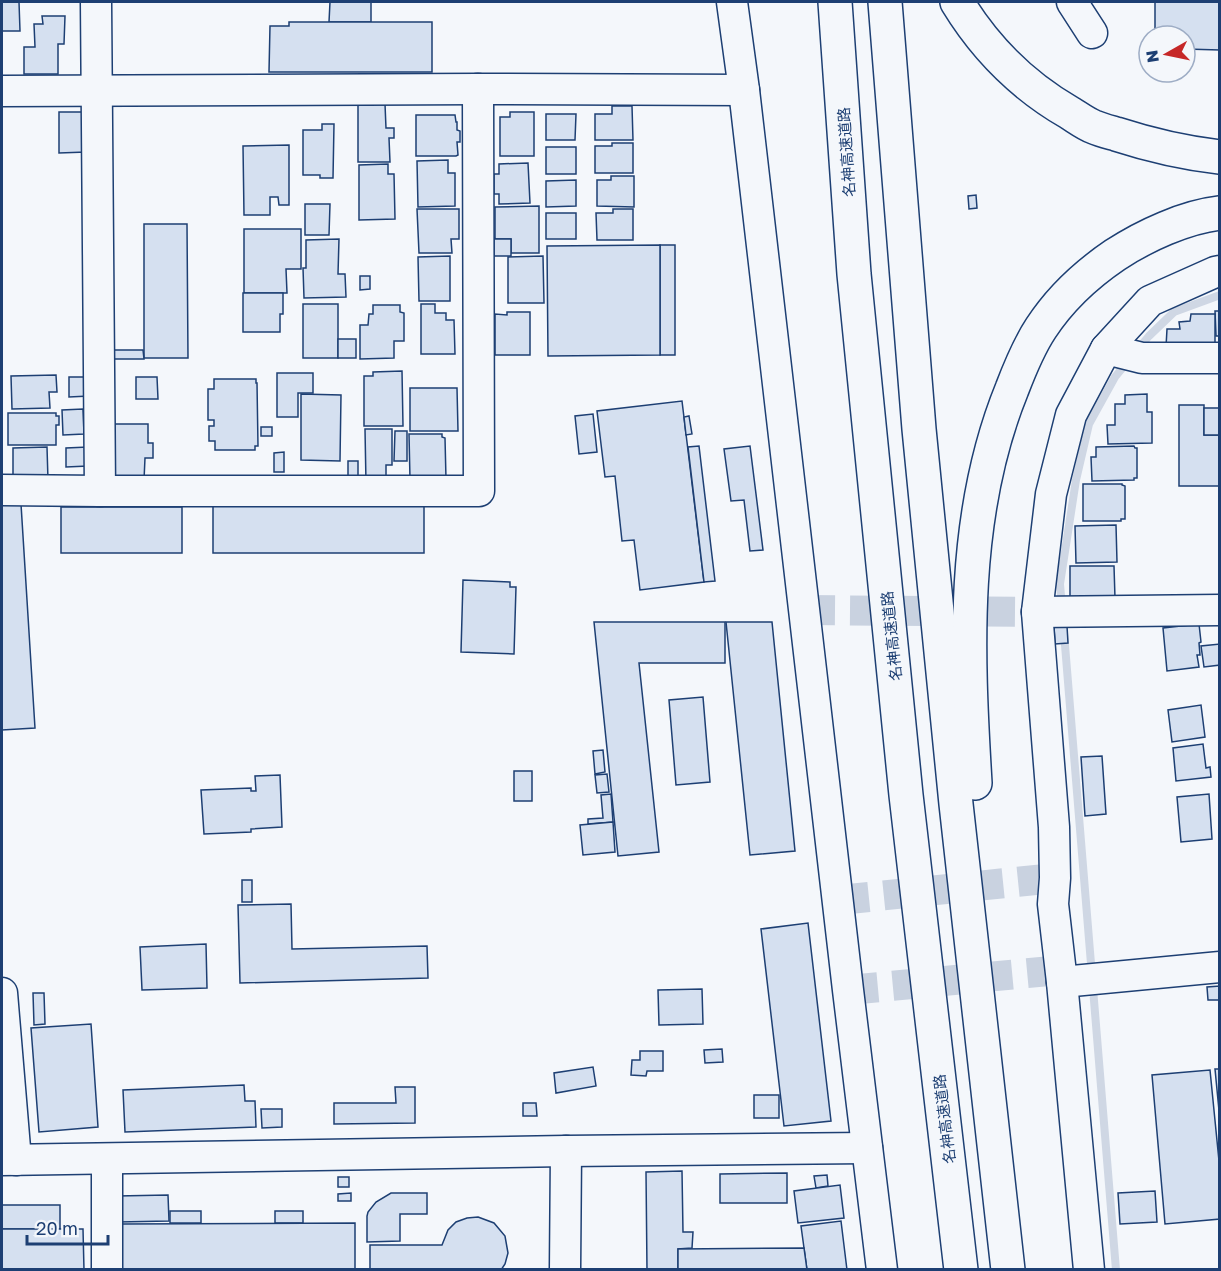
<svg xmlns="http://www.w3.org/2000/svg" width="1221" height="1271" viewBox="0 0 1221 1271" font-family="'Golos Text','Noto Sans JP',sans-serif">
	<rect width="100%" height="100%" fill="#f4f7fb"/>
	<g fill="none" stroke-linecap="round" stroke-linejoin="round">
		<!-- stream -->
		<g stroke="#cfd7e4" stroke-width="8">
			<path d="M1137,350l12,-14 25,-24 46,-17"/>
			<path d="M1062,608l-2,-24 16,-104 13,-56 26,-47 14,-17"/>
			<path d="M1064,633l52,637"/>
		</g>
	</g>
	<!-- building -->
	<g fill="#d5e0f0" stroke="#1d3f73" stroke-width="1.5">
		<path d="M2,2h17l1,29h-18z"/>
		<path d="M330,2h41v20h-42z"/>
		<path d="M1155,2h65v48l-35,-1v-13h-30z"/>
		<path d="M42,16h23l-1,28h-6v30h-34v-27h11l-1,-23h9z"/>
		<path d="M289,22h143v50h-163l1,-46h19z"/>
		<path d="M358,104h27l1,24h8v10h-5l1,24h-32z"/>
		<path d="M612,106h20l1,34h-38v-26h17z"/>
		<path d="M59,112h27v40l-27,1z"/>
		<path d="M510,112h24v44h-34v-39h10z"/>
		<path d="M546,114h30l-1,26h-29z"/>
		<path d="M416,115h39l1,7h1v8l3,1v11h-3l1,13 -2,1h-40z"/>
		<path d="M322,124h12l-1,54h-13v-3h-17v-45h19z"/>
		<path d="M612,143h21v30h-38v-27h17z"/>
		<path d="M289,145v60h-10l-1,-8h-8v18h-26l-1,-69z"/>
		<rect x="546" y="147" width="30" height="27"/>
		<path d="M448,160v13h7v33l-37,1 -1,-46z"/>
		<path d="M528,163l2,40 -31,1v-10h-5v-20h5v-10z"/>
		<path d="M388,164v10h6l1,45 -36,1v-55z"/>
		<path d="M611,176h23v31l-37,-1v-26h14z"/>
		<path d="M576,180v26l-30,1v-26z"/>
		<path d="M976,195l1,13 -8,1 -1,-13z"/>
		<path d="M305,204h25l-1,31h-24z"/>
		<path d="M539,206v47h-28v-14h-16v-32z"/>
		<path d="M417,209h42v30h-8l1,14h-33z"/>
		<path d="M613,209h20v31h-36l-1,-27h17z"/>
		<rect x="546" y="213" width="30" height="26"/>
		<path d="M144,224h43l1,134h-44z"/>
		<path d="M244,229h57v40h-15l1,24h-43z"/>
		<path d="M494,237l1,2h16v17h-17z"/>
		<path d="M339,239l-1,35h7l1,23 -42,1 -1,-30h3v-28z"/>
		<rect x="660" y="245" width="15" height="110"/>
		<path d="M660,245v110l-112,1 -1,-110z"/>
		<path d="M450,256v45h-31l-1,-44z"/>
		<path d="M543,256l1,47h-36v-46z"/>
		<path d="M360,276h10v13l-10,1z"/>
		<path d="M243,293h40v21h-3v18h-37z"/>
		<rect x="303" y="304" width="35" height="54"/>
		<path d="M421,304h14v9h11v7h8l1,34h-34z"/>
		<path d="M373,305h27v7l4,1v28h-10v17l-34,1v-34h8l1,-11h4z"/>
		<path d="M1215,311h5v25h-4z"/>
		<path d="M507,312h23v43h-35v-41l12,1z"/>
		<path d="M1191,314h24v33h-49l1,-18h13l-1,-7 11,-1z"/>
		<rect x="338" y="339" width="18" height="19"/>
		<path d="M112,350h31l1,9h-32z"/>
		<path d="M402,371l1,55h-39v-50h9v-4z"/>
		<path d="M277,373h36v20h-15v24h-21z"/>
		<path d="M56,375l1,17h-8l1,16 -38,1 -1,-33z"/>
		<path d="M69,377h20v19l-20,1z"/>
		<path d="M136,377h21l1,22h-22z"/>
		<path d="M214,379h42v4h1l1,63h-3v4h-40v-9h-6v-15h5v-6h-6v-31h6z"/>
		<path d="M410,388h47l1,43h-48z"/>
		<path d="M301,394l40,1 -1,66 -39,-1z"/>
		<path d="M1147,394v18h5v31l-44,1 -1,-19h8v-21h10v-9z"/>
		<path d="M682,401l22,181 -64,8 -6,-50 -12,1 -7,-65 -10,1 -8,-66z"/>
		<path d="M1179,405h25v30h16v51h-41z"/>
		<rect x="1204" y="408" width="16" height="27"/>
		<path d="M83,409l1,25 -21,1 -1,-25z"/>
		<path d="M8,413h48v3h3v9h-3v20h-48z"/>
		<path d="M593,414l4,38 -18,2 -4,-38z"/>
		<path d="M689,416l3,18 -6,1 -2,-18z"/>
		<path d="M110,424h38v19h5v15h-8l-1,22h-34z"/>
		<rect x="261" y="427" width="11" height="9"/>
		<path d="M365,429h27v36h-6v19l-20,-1z"/>
		<path d="M395,431h12v30h-13z"/>
		<path d="M409,434h33v3l3,1 1,41h-36z"/>
		<path d="M699,446l16,135 -11,1 -16,-135z"/>
		<path d="M750,446l13,104 -13,1 -6,-51 -13,1 -7,-52z"/>
		<path d="M1134,446l1,2h2v30h-3v2l-42,1 -1,-24h5v-10z"/>
		<path d="M47,447l1,33 -35,1v-33z"/>
		<path d="M88,447v19l-22,1v-19z"/>
		<path d="M284,452v20h-10v-19z"/>
		<rect x="348" y="461" width="10" height="21"/>
		<path d="M1083,484h39v1l3,1v33h-4v2h-38z"/>
		<path d="M213,503l211,1v49h-211z"/>
		<path d="M21,504l14,224 -33,2v-225z"/>
		<rect x="61" y="507" width="121" height="46"/>
		<path d="M1116,525l1,37 -41,1 -1,-37z"/>
		<path d="M1070,566h44l1,32 -45,1z"/>
		<path d="M463,580l47,2v5h6l-2,67 -53,-2z"/>
		<path d="M594,622h131v41h-86l20,189 -41,4z"/>
		<path d="M726,622h46l23,229 -45,4z"/>
		<path d="M1199,624l2,18 -2,1 1,12h-3l2,12 -32,4 -4,-43z"/>
		<path d="M1067,626l1,17 -13,1 -1,-17z"/>
		<path d="M1220,644v21l-16,2 -3,-21z"/>
		<path d="M703,697l7,85 -34,3 -7,-85z"/>
		<path d="M1201,705l4,32 -33,5 -4,-32z"/>
		<path d="M1203,744l3,24 4,-1 1,10 -35,4 -3,-33z"/>
		<path d="M603,750l2,22 -10,2 -2,-23z"/>
		<path d="M1102,756l4,58 -21,2 -4,-59z"/>
		<rect x="514" y="771" width="18" height="30"/>
		<path d="M607,774l2,18 -12,1 -2,-18z"/>
		<path d="M280,775l2,52 -31,2v3l-47,2 -3,-44 50,-2v3h5l-1,-15z"/>
		<path d="M611,794l2,28 -25,2v-5l15,-1 -2,-23z"/>
		<path d="M1209,794l3,45 -31,3 -4,-45z"/>
		<path d="M613,822l2,30 -32,3 -3,-30z"/>
		<rect x="242" y="880" width="10" height="22"/>
		<path d="M291,904l1,45 135,-3 1,32 -188,5 -2,-78z"/>
		<path d="M808,923l23,198 -47,5 -23,-197z"/>
		<path d="M206,944l1,44 -65,2 -2,-43z"/>
		<path d="M1220,986v14h-12l-1,-13z"/>
		<path d="M702,989l1,35 -44,1 -1,-35z"/>
		<path d="M33,993h11l1,31 -11,1z"/>
		<path d="M91,1024l7,103 -59,5 -8,-104z"/>
		<path d="M722,1049l1,13 -18,1 -1,-13z"/>
		<path d="M640,1051h23v20h-16l-1,5 -15,-1 1,-15h8z"/>
		<path d="M593,1067l3,19 -40,7 -2,-20z"/>
		<path d="M1215,1069h5v52z"/>
		<path d="M1210,1070l10,101v48l-55,5 -13,-149z"/>
		<path d="M244,1085l1,16h10l1,26 -131,5 -2,-42z"/>
		<path d="M395,1087h20v36l-81,1v-21h62z"/>
		<rect x="754" y="1095" width="25" height="23"/>
		<path d="M523,1103h13l1,13h-14z"/>
		<path d="M261,1109h21v18l-20,1z"/>
		<path d="M682,1171l1,61h10l-1,16 -14,1v21h-31l-1,-98z"/>
		<path d="M787,1173v30h-67v-29z"/>
		<path d="M827,1175l1,11 -12,2 -2,-12z"/>
		<rect x="338" y="1177" width="11" height="10"/>
		<path d="M840,1185l4,33 -46,5 -4,-32z"/>
		<path d="M1155,1191l2,31 -37,2 -2,-31z"/>
		<path d="M351,1193v8h-13v-7z"/>
		<path d="M391,1193h36v21h-27v27l-33,1v-26l1,-4 8,-10z"/>
		<path d="M168,1195l1,26 -51,1 -1,-26z"/>
		<rect x="2" y="1205" width="58" height="24"/>
		<rect x="170" y="1211" width="31" height="12"/>
		<rect x="275" y="1211" width="28" height="12"/>
		<path d="M478,1217l16,6 11,13 3,17 -3,11 -4,6h-131v-25h72l6,-15 8,-8 11,-4z"/>
		<path d="M841,1221l6,49h-40l-6,-44z"/>
		<path d="M355,1223v47h-234v-46z"/>
		<path d="M2,1229h81l1,41h-82z"/>
		<path d="M804,1248l3,22h-129v-21z"/>
	</g>
	<g fill="none" stroke-linecap="round" stroke-linejoin="round">
		<!-- minor-tunnel -->
		<g stroke="#c9d2e0" stroke-width="30" stroke-dasharray="30 15" stroke-linecap="butt">
			<path d="M805,610l232,2"/>
			<path d="M839,900l216,-22"/>
			<path d="M848,990l213,-20"/>
		</g>
		<!-- minor casing -->
		<g stroke="#1d3f73" stroke-width="33">
			<g id="minor">
				<path d="M96,2l4,489h379l-1,-402"/>
				<path d="M732,2l12,88 104,900 34,280"/>
				<path d="M1072,2l20,31"/>
				<path d="M2,91l476,-2 266,1"/>
				<path d="M1106,349l36,9h78"/>
				<path d="M2,490l98,1"/>
				<path d="M1037,612l183,-2"/>
				<path d="M1062,982l158,-15"/>
				<path d="M2,993l14,167"/>
				<path d="M2,1160l564,-9 301,-3"/>
				<path d="M107,1270v-111"/>
				<path d="M565,1270l1,-119"/>
				<path d="M1089,1270l-27,-288 -9,-78 2,-26 -1,-51 -17,-215 14,-118 20,-79 35,-66 44,-48 65,-29 5,-1"/>
			</g>
		</g>
		<!-- highway casing -->
		<g stroke="#1d3f73" stroke-width="36">
			<g id="highway">
				<path d="M835,2l19,272 52,521 55,475"/>
				<path d="M885,2l34,427 37,375 52,466"/>
				<path d="M957,2c28,46 66,84 113,111 8,5 16,11 24,14 7,3 15,5 22,7 34,11 68,19 104,23"/>
				<path d="M975,783c-8,-133 -14,-269 37,-394 8,-21 17,-43 29,-61 19,-29 46,-54 74,-73 29,-19 70,-38 105,-42"/>
			</g>
		</g>
		<!-- minor -->
		<use href="#minor" stroke="#f4f7fb" stroke-width="30"/>
		<!-- highway -->
		<use href="#highway" stroke="#f4f7fb" stroke-width="33"/>
	</g>
	<g text-anchor="middle" dominant-baseline="central" stroke-width="4.5" stroke-linejoin="round" paint-order="stroke">
		<!-- street labels -->
		<g font-size="15" fill="#1d3f73" stroke="#f4f7fb">
			<text transform="translate(846 152) rotate(-94)">名神高速道路</text>
			<text transform="translate(891 636) rotate(-96)">名神高速道路</text>
			<text transform="translate(944 1119) rotate(-97)">名神高速道路</text>
		</g>
	</g>
	<!-- border -->
	<rect width="1221" height="1271" fill="none" stroke="#1d3f73" stroke-width="6"/>
	<!-- north arrow -->
	<g transform="translate(1167 54) rotate(261)"><circle r="28" fill="#f4f7fb" stroke="#9eadc5" stroke-width="1.5"/>
	<path d="M0-4.5L10 22L0 15L-10 22Z" fill="#c62828"/>
	<text y="-9" font-size="16" font-weight="bold" text-anchor="middle" fill="#1d3f73">N</text>
	</g>
	<!-- scale -->
	<path d="M27 1235v9h81v-9" fill="none" stroke="#1d3f73" stroke-width="3"/>
	<text x="36" y="1235" font-size="18" fill="#1d3f73" stroke="#f4f7fb" stroke-width="4.5" paint-order="stroke">20 m</text>
</svg>
